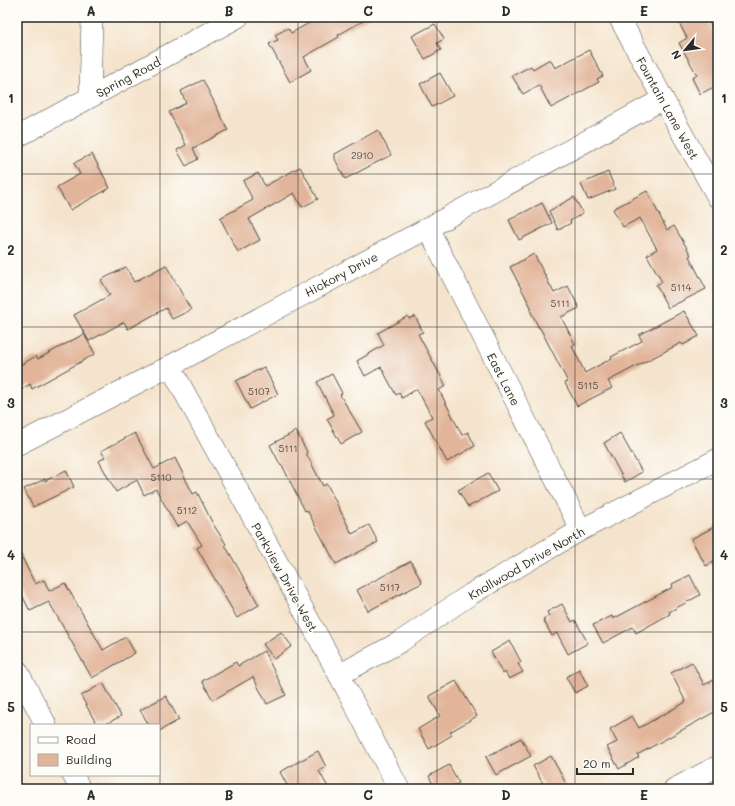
<svg xmlns="http://www.w3.org/2000/svg" width="735" height="806" viewBox="0 0 735 806" font-family="Mali,sans-serif">
	<rect width="100%" height="100%" fill="#fdfcf7"/>
	<filter id="ink" filterUnits="userSpaceOnUse"><feTurbulence type="fractalNoise" baseFrequency=".025" numOctaves="2"/><feDisplacementMap in="SourceGraphic" scale="8" xChannelSelector="R" yChannelSelector="G"/><feConvolveMatrix kernelMatrix="1 2 1 2 8 2 1 2 1" color-interpolation-filters="sRGB"/></filter>
	<filter id="wash" filterUnits="userSpaceOnUse"><feTurbulence type="fractalNoise" baseFrequency=".012" numOctaves="4" result="noise"/><feDisplacementMap in="SourceGraphic" scale="16" xChannelSelector="R" yChannelSelector="G"/><feGaussianBlur stdDeviation="0.9" result="paint"/><feColorMatrix in="noise" values="0 0 0 0 0 0 0 0 0 0 0 0 0 0 0 0 0 1.4 0 .05"/><feComposite in="paint" operator="in"/></filter>
	<g filter="url(#wash)">
		<rect width="100%" height="100%" fill="#f5e4cd"/>
		<g id="blocks">
			<!-- building -->
			<g fill="#e2b59a">
				<path d="M320,17h50l-32,18 1,2 -35,20 7,13 -21,12 -21,-38 9,-4 -3,-5 13,-7 3,5z"/>
				<path d="M676,17h30l12,21v47l-18,9 -8,-16 5,-3 -18,-32 8,-5z"/>
				<path d="M435,24l9,15 -7,4 4,7 -16,9 -13,-23z"/>
				<path d="M589,50l14,26 -6,3 2,3 -48,26 -12,-23 -16,9 -11,-18 19,-10 2,3 17,-10 5,9z"/>
				<path d="M440,73l13,23 -21,11 -12,-23z"/>
				<path d="M203,80l25,50 -35,18 5,11 -12,7 -9,-16 9,-5 -17,-33 17,-9 -5,-12z"/>
				<path d="M378,130l13,25 -46,24 -10,-20v-5z"/>
				<path d="M92,154l18,34 -40,22 -13,-23 23,-13 -6,-11z"/>
				<path d="M300,167l18,32 -16,8 -8,-14 -45,26 11,21 -22,12 -18,-34 33,-18 -10,-19 15,-8 7,13z"/>
				<path d="M608,172l7,17 -27,11 -7,-16z"/>
				<path d="M647,191l20,39 7,-4 17,29 -2,1 17,33 -38,19 -12,-23 6,-3 -15,-27 10,-6 -17,-31 -17,9 -10,-18z"/>
				<path d="M574,197l9,16 -13,8 1,2 -13,7 -9,-19z"/>
				<path d="M542,203l10,20 -33,17 -10,-20z"/>
				<path d="M534,254l20,39 14,-7 11,22 -18,9 14,27 -3,2 13,27 27,-15 -1,-1 31,-16 -3,-6 45,-24 15,25 -16,9 -2,-2 -73,38 4,7 -35,18 -12,-23 3,-1 -28,-54h-1l-9,-18 2,-1 -22,-42z"/>
				<path d="M166,265l25,45 -19,9 -6,-11 -38,21 -4,-7 -35,19 -15,-26 36,-20 -9,-15 25,-13 8,15z"/>
				<path d="M408,316l1,3 6,-3 8,16 -5,2 28,52 -7,4 23,45 6,-3 7,14 -28,16 -22,-41 7,-4 -15,-28 -15,9 -3,-5 -3,2 -15,-28 -16,9 -8,-15 27,-16 -6,-12z"/>
				<path d="M84,334l11,20 -63,35 -2,-5 -13,8v-25l19,-11 2,3z"/>
				<path d="M264,367l14,27 -28,15 -14,-28z"/>
				<path d="M332,374l10,19 -2,2 22,37 -21,12 -14,-25 7,-4 -17,-33z"/>
				<path d="M296,431l11,21 -1,1 17,33 4,-2 25,50 17,-9 9,17 -42,22 -29,-54 -2,1 -23,-46 -1,1 -11,-21z"/>
				<path d="M135,433l19,36 21,-11 18,36 4,-2 16,32 13,20 -1,1 34,60 -22,13 -40,-70 5,-3 -15,-24 -10,6 -21,-38 -12,6 -7,-15 -21,12 -17,-31 6,-4 -4,-6z"/>
				<path d="M620,433l22,39 -17,10 -21,-39z"/>
				<path d="M66,470l8,17 -41,20 -9,-18 21,-10v2z"/>
				<path d="M488,473l10,18 -30,16 -10,-17z"/>
				<path d="M718,525v35l-12,6 -15,-27z"/>
				<path d="M17,547l18,37 9,-4 5,11 16,-8 38,67 23,-13 9,16 -43,25 -43,-76 -19,9 -13,-26z"/>
				<path d="M411,561l11,22 -54,28 -11,-21z"/>
				<path d="M690,575l10,20 -31,17 1,2 -34,19 -3,-6 -30,16 -10,-18 19,-9 1,3 60,-32 -1,-3z"/>
				<path d="M562,604l10,18 3,-2 13,23 -20,11 -11,-21 -5,3 -9,-17 6,-3 -2,-4z"/>
				<path d="M281,632l11,14 -18,13 -11,-15z"/>
				<path d="M510,641l11,21 -3,2 5,8 -14,7 -4,-7 -2,2 -12,-22z"/>
				<path d="M264,651l22,44 -19,9 -14,-27 -40,23 -11,-19 34,-19 2,4z"/>
				<path d="M692,662l12,23 14,-7v32l-81,45 2,2 -20,12 -12,-22 10,-5 -7,-13 22,-13 7,12 47,-26 -15,-29z"/>
				<path d="M579,669l9,17 -13,7 -9,-16z"/>
				<path d="M456,681l21,35 -27,16 2,3 -23,14 -11,-20 22,-13 -11,-20z"/>
				<path d="M103,683l18,33 -17,9h-7l-16,-29z"/>
				<path d="M166,696l13,24 -20,11v-6h-10l-9,-15z"/>
				<path d="M521,738l10,18 -35,19 -10,-18z"/>
				<path d="M318,751l8,16 -7,4 10,18h-40l-9,-17z"/>
				<path d="M551,756l18,33h-23l-13,-23z"/>
				<path d="M449,765l10,18 -11,6h-13l-6,-13z"/>
			</g>
		</g>
	</g>
	<g filter="url(#ink)">
		<use href="#blocks" fill-opacity="0" stroke="#494743" stroke-width="1"/>
		<g fill="none" stroke-linecap="round" stroke-linejoin="round">
			<!-- street casing -->
			<g stroke="#494743" stroke-width="22">
				<g id="street">
					<path d="M619,17l44,82 55,99"/>
					<path d="M90,97l2,-80"/>
					<path d="M17,137l221,-120"/>
					<path d="M428,228l153,302"/>
					<path d="M170,366l169,309 60,114"/>
					<path d="M17,445l153,-79 258,-138 235,-129"/>
					<path d="M17,670l29,55"/>
					<path d="M339,675l61,-33 71,-48 110,-64 137,-71"/>
					<path d="M73,775l7,14"/>
					<path d="M674,789l44,-23"/>
				</g>
			</g>
			<!-- street -->
			<use href="#street" stroke="#fff" stroke-width="21"/>
		</g>
	</g>
	<!-- grid -->
	<path fill="none" stroke="#2b2b2b" stroke-width="1" stroke-opacity="0.55" d="M160,17v772M298,17v772M437,17v772M575,17v772M17,174h701M17,327h701M17,479h701M17,632h701"/>
	<g text-anchor="middle" dominant-baseline="central" stroke-width="3.5" stroke-linejoin="round" paint-order="stroke">
		<!-- number labels -->
		<g font-size="10" fill="#594e47">
			<text x="362" y="155">2910</text>
			<text x="681" y="287">5114</text>
			<text x="560" y="303">5111</text>
			<text x="588" y="385">5115</text>
			<text x="259" y="391">5107</text>
			<text x="288" y="448">5111</text>
			<text x="161" y="477">5110</text>
			<text x="187" y="510">5112</text>
			<text x="390" y="587">5117</text>
		</g>
		<!-- street labels -->
		<g font-size="12" fill="#2b2b2b" stroke="#fdfcf7">
			<text transform="translate(128 77) rotate(-28)">Spring Road</text>
			<text transform="translate(668 108) rotate(61)">Fountain Lane West</text>
			<text transform="translate(341 274) rotate(-28)">Hickory Drive</text>
			<text transform="translate(504 379) rotate(63)">East Lane</text>
			<text transform="translate(526 563) rotate(-30)">Knollwood Drive North</text>
			<text transform="translate(285 577) rotate(61)">Parkview Drive West</text>
		</g>
	</g>
	<!-- margin -->
	<rect width="735" height="806" fill="none" stroke="#fdfcf7" stroke-width="44"/>
	<!-- legend -->
	<rect x="30" y="724" width="130" height="52" fill="#fdfcf7" stroke="#a9a8a5"/>
	<rect x="38" y="737" width="20" height="6" fill="#ffffff" stroke="#a9a8a5"/>
	<text x="66" y="744" font-size="12" fill="#2b2b2b">Road</text>
	<rect x="38" y="754" width="20" height="12" fill="#e2b59a" stroke="#a9a8a5"/>
	<text x="66" y="764" font-size="12" fill="#2b2b2b">Building</text>
	<!-- north arrow -->
	<g transform="translate(685 50) rotate(241)" stroke="#fdfcf7" stroke-width="3" paint-order="stroke">
	<path d="M0-3L7 15L0 10L-7 15Z" fill="#2b2b2b"/>
	<text y="-6" font-size="11" font-weight="bold" text-anchor="middle" fill="#2b2b2b">N</text>
	</g>
	<!-- scale -->
	<path d="M577 768v6h56v-6" fill="none" stroke="#2b2b2b" stroke-width="2"/>
	<text x="583" y="768" font-size="12" fill="#2b2b2b" stroke="#fdfcf7" stroke-width="3" paint-order="stroke">20 m</text>
	<rect x="22" y="22" width="691" height="762" fill="none" stroke="#2b2b2b" stroke-width="1.5"/>
	<g font-size="13" text-anchor="middle" font-weight="bold" fill="#2b2b2b">
		<text x="91" y="16">A</text>
		<text x="229" y="16">B</text>
		<text x="368" y="16">C</text>
		<text x="506" y="16">D</text>
		<text x="644" y="16">E</text>
		<text x="11" y="103">1</text>
		<text x="724" y="103">1</text>
		<text x="11" y="255">2</text>
		<text x="724" y="255">2</text>
		<text x="11" y="408">3</text>
		<text x="724" y="408">3</text>
		<text x="11" y="560">4</text>
		<text x="724" y="560">4</text>
		<text x="11" y="712">5</text>
		<text x="724" y="712">5</text>
		<text x="91" y="800">A</text>
		<text x="229" y="800">B</text>
		<text x="368" y="800">C</text>
		<text x="506" y="800">D</text>
		<text x="644" y="800">E</text>
	</g>
</svg>
